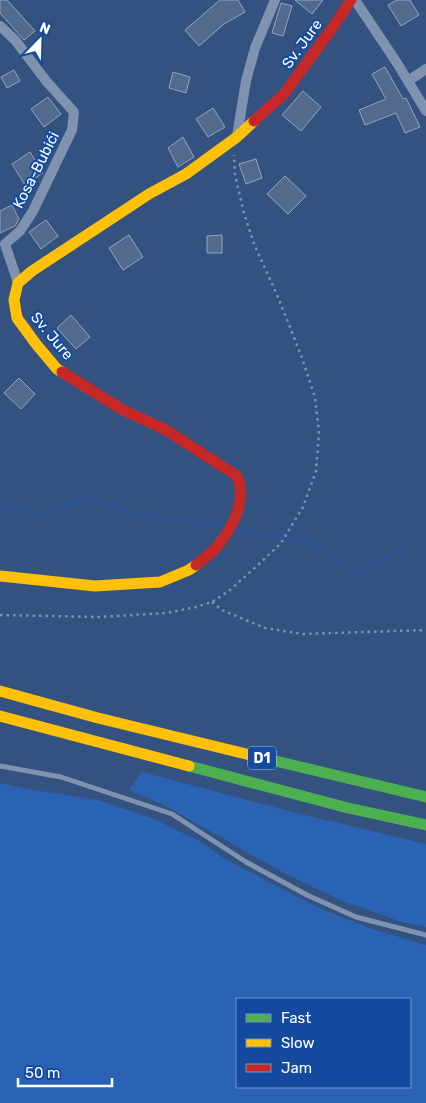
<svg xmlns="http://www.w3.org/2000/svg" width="426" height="1103" viewBox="0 0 426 1103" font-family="Rubik,sans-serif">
	<rect width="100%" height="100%" fill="#345280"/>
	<!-- green -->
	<g fill="#2a62b4" fill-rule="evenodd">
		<path d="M142,772l155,41 129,31v83l-24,-5 -62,-22 -58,-28 -118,-67 -35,-15z"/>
		<path d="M0,783l34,7 64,10 54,18 47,23 26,18 94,49 53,21 54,16v158h-426zM410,999v88h-173v-88z"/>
	</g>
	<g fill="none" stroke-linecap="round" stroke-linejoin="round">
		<!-- stream -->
		<g stroke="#2d5390" stroke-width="4">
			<path d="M0,506l41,8 48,-16 45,15 58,7 34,8"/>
			<path d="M232,529l8,2 31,3 45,11 42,29 46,-27"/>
		</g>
	</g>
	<!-- building -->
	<g fill="#526a8e" stroke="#94a4be">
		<path d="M0,0h7l28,31 -11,9 -24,-27z"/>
		<path d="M220,0h18l7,12 -21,12 -25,22 -14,-16z"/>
		<path d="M295,0h28l-11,14z"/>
		<path d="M397,0h13l9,15 -18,11 -13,-21z"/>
		<path d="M281,3l11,3 -9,30 -11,-3z"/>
		<path d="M385,67l18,32 3,-1 14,29 -15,6 -9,-20 -31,12 -6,-15 27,-11 -14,-25z"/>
		<path d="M14,70l6,11 -13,7 -6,-11z"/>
		<path d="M173,72l17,5 -4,16 -17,-5z"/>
		<path d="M303,91l18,16 -20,24 -19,-16z"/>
		<path d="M48,97l13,17 -17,13 -13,-18z"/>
		<path d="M213,108l12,19 -17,10 -12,-18z"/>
		<path d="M183,137l11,20 -16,10 -10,-19z"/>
		<path d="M30,152l13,21 -18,12 -13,-21z"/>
		<path d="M256,159l6,19 -16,6 -7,-20z"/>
		<path d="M285,176l21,20 -18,18 -21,-20z"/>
		<path d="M12,205l7,14 -4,7 -15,7v-22z"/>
		<path d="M46,220l12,16 -17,13 -12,-17z"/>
		<path d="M129,235l14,22 -20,13 -14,-22z"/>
		<path d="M222,235v18h-15v-17z"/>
		<path d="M71,315l19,22 -14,12 -19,-21z"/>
		<path d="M19,378l16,16 -14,15 -17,-16z"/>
	</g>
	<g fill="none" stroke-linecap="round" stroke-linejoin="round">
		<!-- path -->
		<g stroke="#7f93b0" stroke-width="2.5" stroke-dasharray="2.5 4" stroke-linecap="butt">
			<path d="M212,602l10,8 43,18 38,6 123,-4"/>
			<path d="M0,615l99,2 67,-4 30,-6 16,-5 18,-12 29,-26 22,-21 22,-36 13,-36 3,-38 -4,-36 -14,-42 -23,-58 -24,-53 -10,-31 -9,-38 -1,-20"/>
		</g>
		<!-- lane -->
		<path stroke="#7f93b0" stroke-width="5" d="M0,766l61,11 111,37 74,48 61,33 49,22 70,18"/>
		<!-- street -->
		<g stroke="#7f93b0" stroke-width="10">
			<path d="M355,0l42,63 29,48"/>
			<path d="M0,26l15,14 32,42 27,30 -2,18 -16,33 -23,48 -13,20 -15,13 13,39"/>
			<path d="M408,81l18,-12"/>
			<path d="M237,136l9,-55 9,-33 20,-48"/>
		</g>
		<!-- fast -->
		<g stroke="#4caf50" stroke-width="11">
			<path d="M263,758l163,39"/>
			<path d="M189,766l159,42 78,17"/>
		</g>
		<!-- slow -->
		<g stroke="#ffc107" stroke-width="11">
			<path d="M62,372l-5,-3 -21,-25 -19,-26 -3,-18 4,-17 14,-12 117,-77 37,-20 51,-37 17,-16"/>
			<path d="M0,576l95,10 65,-4 29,-12 7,-5"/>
			<path d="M0,691l98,27 165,40"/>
			<path d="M0,716l189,50"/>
		</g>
		<!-- jam -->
		<g stroke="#c62828" stroke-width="11">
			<path d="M254,121l30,-27 49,-67 18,-27"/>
			<path d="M62,372l59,37 45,21 71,46c11,26 -6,55 -23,74 -5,5 -12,10 -18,15"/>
		</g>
	</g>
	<g text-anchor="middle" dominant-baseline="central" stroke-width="4" stroke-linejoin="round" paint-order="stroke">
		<!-- shield labels -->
		<rect fill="#154b9f" stroke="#b9c9e2" stroke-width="1" x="248" y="746.5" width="28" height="23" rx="4"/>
		<g font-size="14" font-weight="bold" fill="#fff">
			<text x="262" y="758">D1</text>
		</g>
		<!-- street labels -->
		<g font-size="15" fill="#fff" stroke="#154b9f">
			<text transform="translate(302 44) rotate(-54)">Sv. Jure</text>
			<text transform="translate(36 170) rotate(-63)">Kosa-Bubići</text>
			<text transform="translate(52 336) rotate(50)">Sv. Jure</text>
		</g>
	</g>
	<!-- legend -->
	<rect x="236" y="998" width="175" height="90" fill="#154b9f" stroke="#7393c5"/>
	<rect x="246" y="1014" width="25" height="8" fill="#4caf50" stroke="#7393c5"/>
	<text x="281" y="1023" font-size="15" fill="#ffffff">Fast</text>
	<rect x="246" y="1039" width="25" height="8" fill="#ffc107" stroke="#7393c5"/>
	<text x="281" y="1048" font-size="15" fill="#ffffff">Slow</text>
	<rect x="246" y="1064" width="25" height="8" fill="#c62828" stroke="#7393c5"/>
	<text x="281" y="1073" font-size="15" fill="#ffffff">Jam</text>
	<!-- north arrow -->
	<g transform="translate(40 40) rotate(23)" stroke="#154b9f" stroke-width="4" paint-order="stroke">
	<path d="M0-4L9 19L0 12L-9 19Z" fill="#ffffff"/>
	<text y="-8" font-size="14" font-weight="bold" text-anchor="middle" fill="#ffffff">N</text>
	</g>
	<!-- scale -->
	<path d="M18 1078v8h94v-8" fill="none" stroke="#ffffff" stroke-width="2.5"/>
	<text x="25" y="1078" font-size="15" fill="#ffffff" stroke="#154b9f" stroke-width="4" paint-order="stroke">50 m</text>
</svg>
